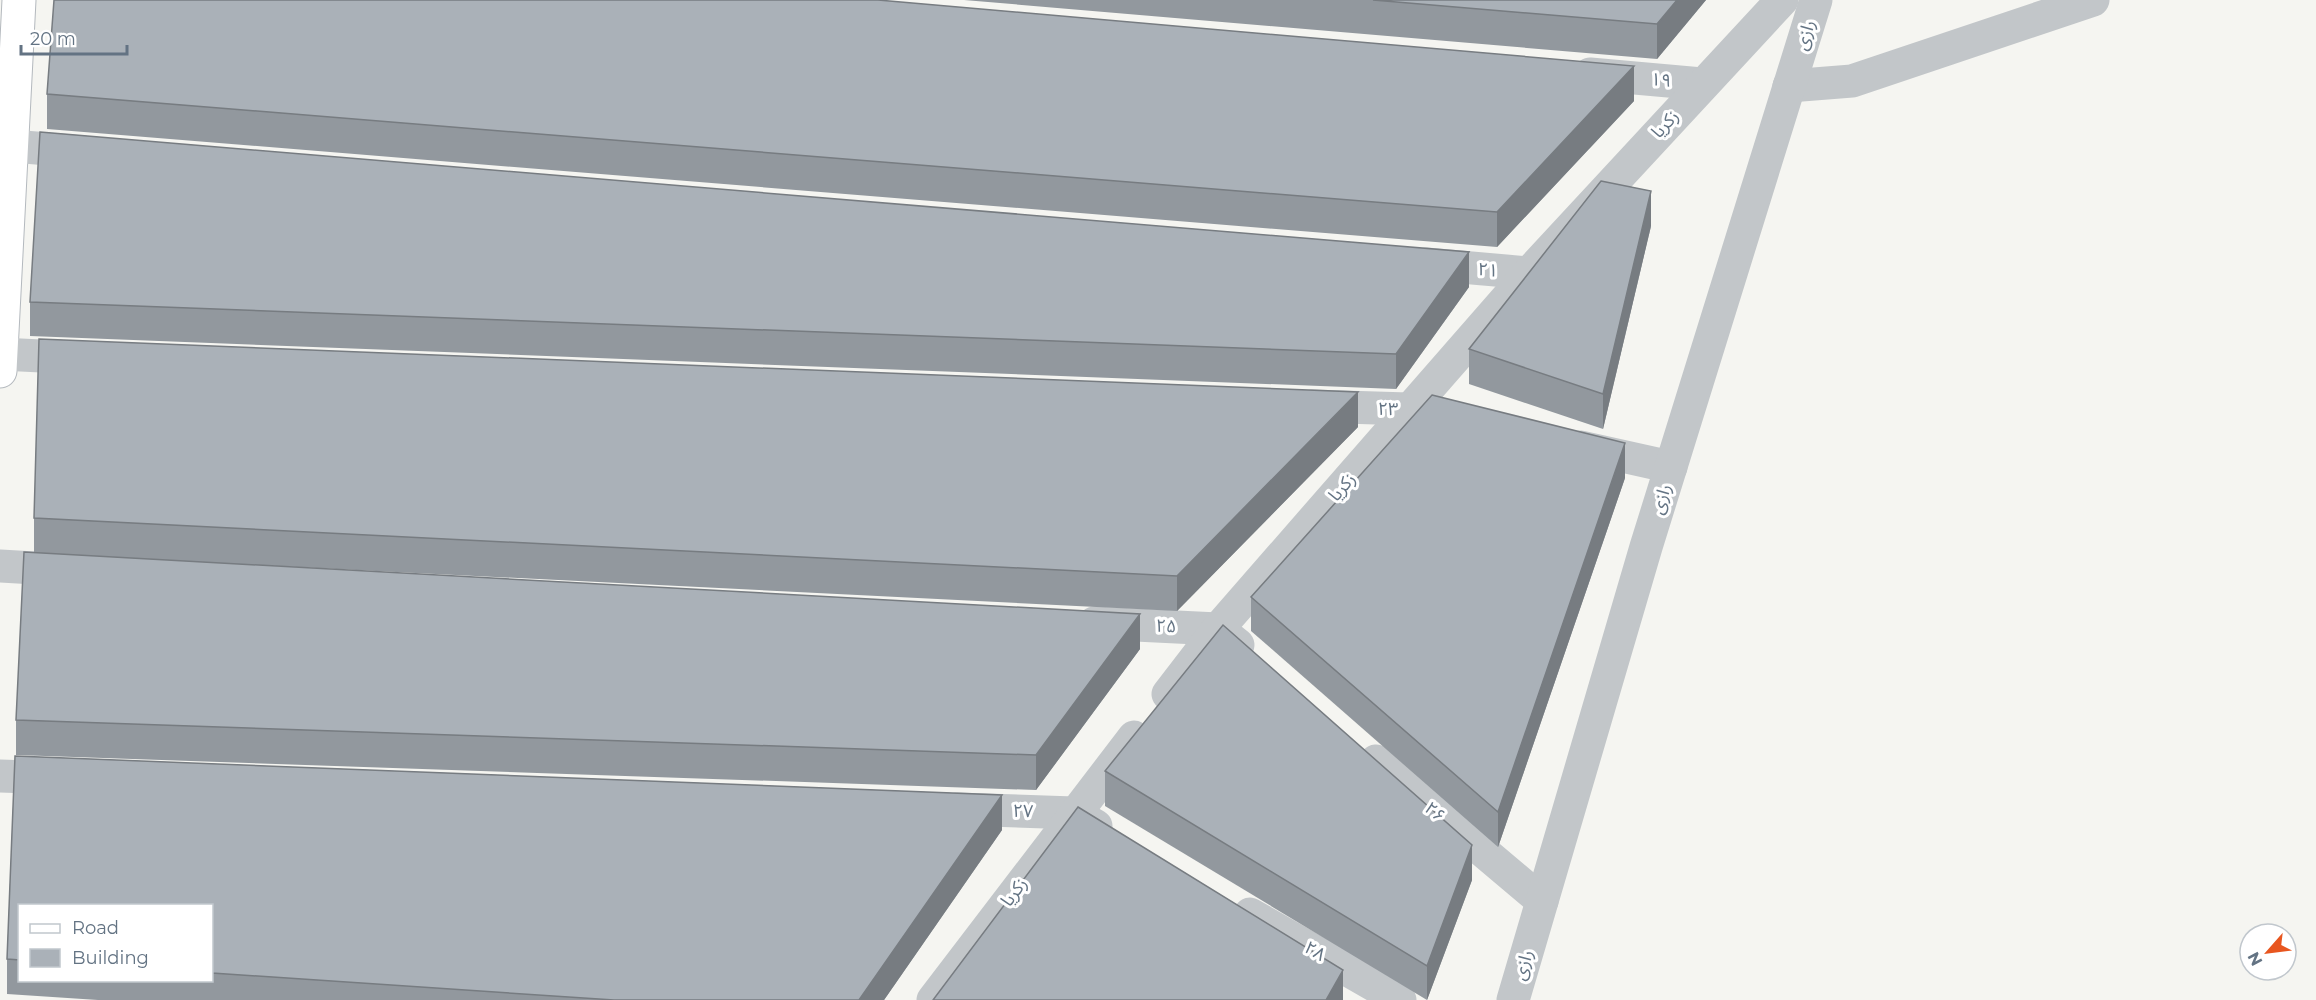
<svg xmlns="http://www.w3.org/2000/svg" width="2316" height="1000" viewBox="0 0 2316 1000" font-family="Montserrat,'Noto Sans Arabic',sans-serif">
	<rect width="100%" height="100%" fill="#f5f5f1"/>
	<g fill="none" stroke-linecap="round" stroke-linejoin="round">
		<!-- secondary casing -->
		<g stroke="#b4b9be" stroke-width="35">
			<path id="secondary" d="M0,371l19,-371"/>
		</g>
		<!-- minor -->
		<g stroke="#c2c6c9" stroke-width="33">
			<path d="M1590,74l112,10"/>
			<path d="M1789,86l63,-5 241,-81"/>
			<path d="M0,145l83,7"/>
			<path d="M1426,264l103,9"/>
			<path d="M0,354l82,4"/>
			<path d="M1312,406l96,3 26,6"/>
			<path d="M1581,447l90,20"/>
			<path d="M0,566l69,4"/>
			<path d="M1094,623l124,6 20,16"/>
			<path d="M1376,761l166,140"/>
			<path d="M0,776l59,2"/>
			<path d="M957,809l117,4 22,13"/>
			<path d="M1250,914l150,86"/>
		</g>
		<!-- tertiary -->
		<g stroke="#c2c6c9" stroke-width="33">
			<path d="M1168,694l50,-65 311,-356 253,-273"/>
			<path d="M933,1000l201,-263"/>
			<path d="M1513,1000l133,-453 170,-547"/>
		</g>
		<!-- secondary -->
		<use href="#secondary" stroke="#fff" stroke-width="33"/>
	</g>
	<!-- wall -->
	<g fill="#92989e" fill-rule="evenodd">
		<path d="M964,0h742l-49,59z"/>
		<path d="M47,94l1587,7 -137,146 -1450,-118z"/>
		<path d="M1651,226l-48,203 -134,-45v-35z"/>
		<path d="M1469,287l-73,102 -1366,-53v-34z"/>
		<path d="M1358,427l-181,184 -920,-46 883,84 -104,141 -1020,-35v-35l18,-168v-34z"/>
		<path d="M1625,478l-127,369 -247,-216v-34z"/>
		<path d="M15,756l987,39v35l-118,170h-786l-91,-6v-35zM20,906h192v75h-192z"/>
		<path d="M1105,771l367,109 -45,120 -322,-194z"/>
	</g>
	<!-- shaded-wall -->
	<g fill="#777c81">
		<path d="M1677,0h29l-49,59v-35z"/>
		<path d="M1634,66v35l-137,146v-35z"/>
		<path d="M1651,191v35l-48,203v-35z"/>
		<path d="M1469,252v35l-73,102v-35z"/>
		<path d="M1358,392v35l-181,184v-35z"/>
		<path d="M1625,443v35l-127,369v-35z"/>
		<path d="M1140,614v35l-104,141v-35z"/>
		<path d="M1002,795v35l-118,170h-25z"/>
		<path d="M1472,845v35l-45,120v-34z"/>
		<path d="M1343,970v30h-17z"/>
	</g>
	<!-- building -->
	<g fill="#aab1b8" stroke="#777c81" stroke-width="1.5">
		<path d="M54,0h824l756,66 -137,146 -1450,-118z"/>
		<path d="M1373,0h304l-20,24z"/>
		<path d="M40,132l1429,120 -73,102 -1366,-52z"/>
		<path d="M1601,181l50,10 -48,203 -134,-45z"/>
		<path d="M39,339l1319,53 -181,184 -1143,-58z"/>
		<path d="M1432,395l193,48 -127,369 -247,-215z"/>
		<path d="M24,552l1116,62 -104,141 -1020,-35z"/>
		<path d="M1223,625l249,220 -45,121 -322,-195z"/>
		<path d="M15,756l987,39 -143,205h-245l-402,-27v-67h-192v54l-13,-1z"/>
		<path d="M1078,807l265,163 -17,30h-393z"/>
	</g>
	<g text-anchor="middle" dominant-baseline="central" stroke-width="6" stroke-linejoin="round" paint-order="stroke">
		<!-- street labels -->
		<g font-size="18" fill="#637383" stroke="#fff">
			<text transform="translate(1805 35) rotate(-73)">رازی</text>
			<text transform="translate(1661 80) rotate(5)">۱۹</text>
			<text transform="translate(1665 124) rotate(-47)">زکریا</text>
			<text transform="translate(1488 270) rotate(5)">۲۱</text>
			<text transform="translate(1388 409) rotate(2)">۲۳</text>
			<text transform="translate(1342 487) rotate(-49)">زکریا</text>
			<text transform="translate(1661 499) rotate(-73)">رازی</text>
			<text transform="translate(1166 626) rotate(3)">۲۵</text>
			<text transform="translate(1023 811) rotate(2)">۲۷</text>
			<text transform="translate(1435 812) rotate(40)">۲۶</text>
			<text transform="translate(1014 892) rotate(-53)">زکریا</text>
			<text transform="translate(1315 951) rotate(30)">۲۸</text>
			<text transform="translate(1523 965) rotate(-74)">رازی</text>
		</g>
	</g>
	<!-- legend -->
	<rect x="18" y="904" width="195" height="78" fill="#ffffff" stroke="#c1c7cd" stroke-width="1.5"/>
	<rect x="30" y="924" width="30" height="9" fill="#ffffff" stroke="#c1c7cd" stroke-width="1.5"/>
	<text x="72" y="934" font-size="18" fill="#637383">Road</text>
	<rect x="30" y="949" width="30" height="18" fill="#aab1b8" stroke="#c1c7cd" stroke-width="1.5"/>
	<text x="72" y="964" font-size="18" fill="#637383">Building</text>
	<!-- north arrow -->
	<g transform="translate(2268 952) rotate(242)"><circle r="28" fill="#ffffff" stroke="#c1c7cd" stroke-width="1.5"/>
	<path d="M0-4.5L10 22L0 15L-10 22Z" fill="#e8561f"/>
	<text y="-9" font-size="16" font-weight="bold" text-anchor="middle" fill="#637383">N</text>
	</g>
	<!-- scale -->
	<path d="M21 45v9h106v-9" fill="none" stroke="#637383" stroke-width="3"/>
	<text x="30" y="45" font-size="18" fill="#637383" stroke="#ffffff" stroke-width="4.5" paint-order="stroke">20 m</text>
</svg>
